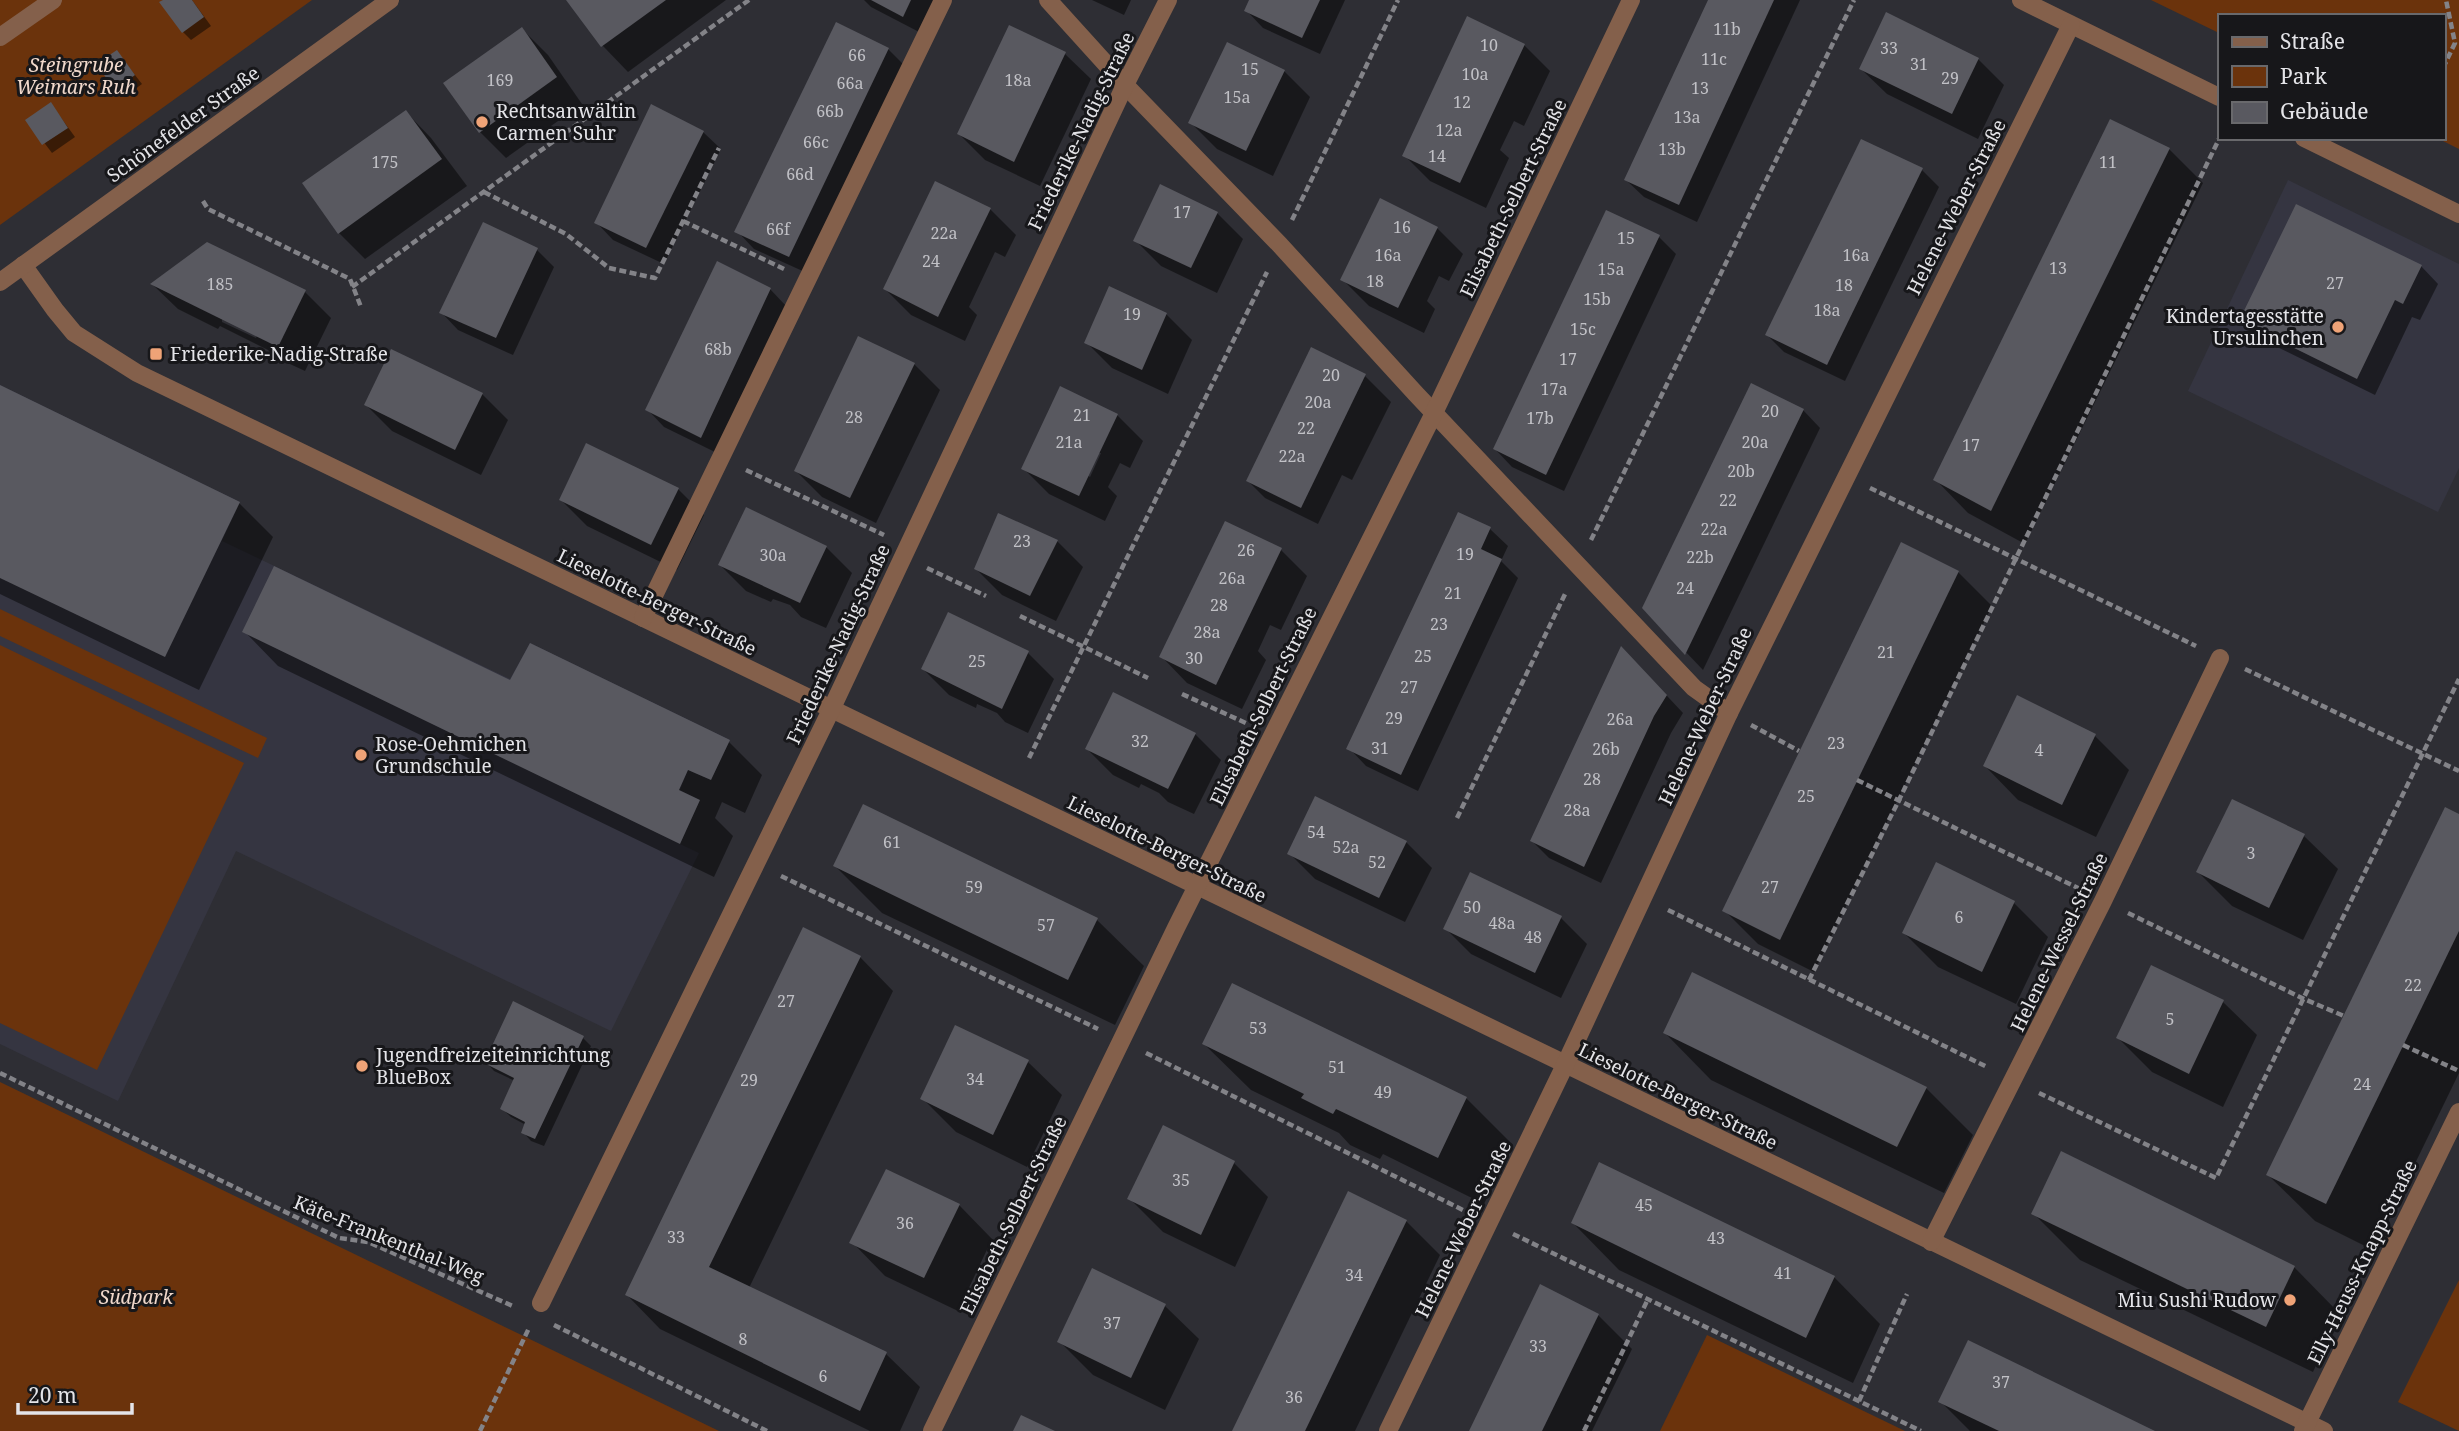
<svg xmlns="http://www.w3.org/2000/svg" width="2459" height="1431" viewBox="0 0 2459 1431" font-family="'Noto Serif',serif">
	<rect width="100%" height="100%" fill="#2e2e34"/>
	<!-- built -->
	<g fill="#353541">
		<path d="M2288,180l171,84v204l-21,44 -250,-121z"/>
		<path d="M0,385l240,117 -18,39 288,138 20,-36 200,97 -19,40 -23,-10 -8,20 20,10 -20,44 19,9 -88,178 -375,-180 -118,250 -118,-57z"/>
	</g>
	<!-- green -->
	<g fill="#6b330c">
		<path d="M0,0h312l-312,225z"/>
		<path d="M2151,0h308v149l-22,-11h6v-122h-224v17z"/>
		<path d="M0,609l267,129 -9,20 -258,-122z"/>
		<path d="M0,645l244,118 -147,307 -97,-47z"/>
		<path d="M0,1082l719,349h-719z"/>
		<path d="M2459,1280v151l-61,-29z"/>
		<path d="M1707,1335l198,96h-245z"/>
	</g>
	<!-- shadow -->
	<g fill="#0007" fill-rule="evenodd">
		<path d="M165,0h27l19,26 -20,14 -8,-8z"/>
		<path d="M568,0h158l-98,72 -25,-26z"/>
		<path d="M864,0h73l-16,33 -50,-26z"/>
		<path d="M1092,0h39l-7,15z"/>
		<path d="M1251,0h94l-25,54 -57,-26 -17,-18z"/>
		<path d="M1710,0h90l-103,222 -53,-25 -18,-17z"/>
		<path d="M522,29l26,26 34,49 -76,54 -26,-26z"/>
		<path d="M1524,45l26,26 -26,55 -10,-5 -14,29 9,8 -23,50 -56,-27 -26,-26z"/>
		<path d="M888,49l18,18 -99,206 -53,-24 -17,-18z"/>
		<path d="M117,52l25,32 -18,13 -8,-9z"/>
		<path d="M1065,54l26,25 -51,107 -55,-26 -26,-26z"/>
		<path d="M1978,59l26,26 -26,54 -91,-45 -26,-25z"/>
		<path d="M1284,71l26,26 -37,79 -56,-27 -26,-26z"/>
		<path d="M51,104l24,33 -23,16 -25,-33z"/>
		<path d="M406,112l25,26 36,48 -102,73 -26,-26z"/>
		<path d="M703,132l18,17 -57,115 -51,-24 -17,-18z"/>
		<path d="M2169,149l34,34 -178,361 -57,-31 -33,-34z"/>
		<path d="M1922,170l17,17 -94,194 -61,-29 -17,-17z"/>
		<path d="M990,209l26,26 -11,22 -10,-5 -26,55 8,8 -12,26 -54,-26 -26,-26z"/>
		<path d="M1217,213l26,26 -26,54 -56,-27 -26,-26z"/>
		<path d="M1437,228l26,26 -14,27 -10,-5 -12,25 8,8 -11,24 -55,-27 -26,-26z"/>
		<path d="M1659,237l17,17 -112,237 -52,-24 -17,-18z"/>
		<path d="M537,250l17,17 -41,88 -55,-25 -17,-18z"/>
		<path d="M2421,266l17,18 -18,36 -8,-3 -37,78 -116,-57 -18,-17z"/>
		<path d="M152,284l153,8 26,26 -26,53 -28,-13 -9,-8 -48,-24 -2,3 -40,-20zM222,318l35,17 -1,3 -34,-16z"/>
		<path d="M770,289l17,18 -68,147 -55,-27 -17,-18z"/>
		<path d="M1166,314l26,26 -24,54 -56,-26 -26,-26z"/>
		<path d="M914,364l26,26 -64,133 -54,-26 -26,-26z"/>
		<path d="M1365,376l26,26 -39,78 -10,-5 -24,49 -53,-26 -17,-17z"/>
		<path d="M0,387l239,116 34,34 -74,153 -199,-96z"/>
		<path d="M482,394l26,26 -27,55 -89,-44 -26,-26z"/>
		<path d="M1803,410l17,18 -117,242 -59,-62z"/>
		<path d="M1117,415l26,26 -13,27 -10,-5 -12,24 9,9 -12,25 -56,-27 -26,-26zM1097,453h4l-11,24 -3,-2z"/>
		<path d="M678,489l26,26 -27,55 -90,-44 -26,-26z"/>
		<path d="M1459,514l31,15 18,17 -7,15 17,17 -100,213 -52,-25 -17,-18z"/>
		<path d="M1057,541l26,26 -27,54 -54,-26 -26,-26z"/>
		<path d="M826,547l26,26 -26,55 -25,-11 -11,-12 -17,-6 -2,3 -25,-11 -26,-26z"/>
		<path d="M1281,550l26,26 -26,54 -11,-5 -12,26 8,9 -24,49 -55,-26 -25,-26z"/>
		<path d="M1958,572l34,34 -178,366 -56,-28 -34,-34z"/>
		<path d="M245,632l266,50 218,60 33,33 -17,38 -23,-11 -7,16 18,18 -19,41 -436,-211z"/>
		<path d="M1006,642l22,11 26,26 -26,54 -23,-11 -8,-9 -20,-9 -1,4 -27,-13 -26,-26z"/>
		<path d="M1639,666l44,47 -12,20 -70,150 -52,-25 -17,-17z"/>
		<path d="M2018,698l77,38 34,34 -33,67 -78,-37 -33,-34z"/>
		<path d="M1195,734l26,26 -27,54 -26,-12 -9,-9 -18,-9 -2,4 -26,-13 -26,-26z"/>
		<path d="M864,807l233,113 47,46 -29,59 -233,-112 -47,-47z"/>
		<path d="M2459,816v257l-86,177 -58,-29 -47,-46z"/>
		<path d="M2304,836l34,33 -35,71 -71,-34 -34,-34z"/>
		<path d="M1406,842l26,26 -27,54 -90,-43 -26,-26z"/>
		<path d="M1937,864l77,39 34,34 -32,67 -78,-37 -34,-34z"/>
		<path d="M1561,918l26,26 -26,54 -90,-44 -26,-26z"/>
		<path d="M860,957l33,34 -144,297 137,66 34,33 -20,44h-30l-210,-102 -33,-34z"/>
		<path d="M2152,967l71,35 34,33 -34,72 -71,-35 -34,-34z"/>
		<path d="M1665,1033l261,55 47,47 -29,58 -233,-113z"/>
		<path d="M583,1038l8,8 -47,100 -13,-5 -8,-9 3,-7 -15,-8 -9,-8 13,-28 -21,-10 -8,-9z"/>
		<path d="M1204,1044l262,54 47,47 -29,59 -101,-50 -3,5 -30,-14 -11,-12 -88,-43z"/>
		<path d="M1028,1062l34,33 -35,72 -71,-35 -34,-34z"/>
		<path d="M1164,1127l70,36 34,34 -33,70 -72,-35 -34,-34z"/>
		<path d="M959,1205l33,34 -34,72 -73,-35 -33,-34z"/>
		<path d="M2033,1213l261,54 46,47 -27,58 -233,-112z"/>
		<path d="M1406,1221l34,34 -85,176h-121z"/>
		<path d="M1573,1223l261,54 46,47 -27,59 -234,-113z"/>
		<path d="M1093,1271l72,35 34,33 -34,71 -72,-35 -34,-34z"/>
		<path d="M1598,1315l34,34 -40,82h-121z"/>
		<path d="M1940,1401l211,30h-181z"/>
	</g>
	<!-- building -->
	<g fill="#595960">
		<path d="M163,0h29l12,17 -22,16 -23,-31z"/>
		<path d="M566,0h100l-65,47z"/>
		<path d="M871,0h40l-8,17z"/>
		<path d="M1249,0h71l-18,38 -58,-27z"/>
		<path d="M1708,0h66l-95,205 -55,-25z"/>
		<path d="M1886,12l93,46 -27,56 -93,-45z"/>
		<path d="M1467,16l58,28 -65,139 -58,-27z"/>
		<path d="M836,22l53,26 -100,209 -55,-25z"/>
		<path d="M1009,25l57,27 -52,110 -57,-28z"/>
		<path d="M522,27l35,50 -78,56 -36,-50z"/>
		<path d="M1227,42l58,28 -39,81 -58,-28z"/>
		<path d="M117,50l18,25 -20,15 -19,-26z"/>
		<path d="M51,102l17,26 -26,17 -17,-25z"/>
		<path d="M651,104l53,27 -58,117 -52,-25z"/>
		<path d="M406,110l36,49 -104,75 -36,-51z"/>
		<path d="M2110,119l60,29 -179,363 -58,-31z"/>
		<path d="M1861,139l62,29 -96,197 -62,-30z"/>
		<path d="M935,181l56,27 -53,109 -55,-28z"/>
		<path d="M1160,184l58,28 -27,56 -58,-27z"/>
		<path d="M1380,198l58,29 -40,81 -58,-28z"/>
		<path d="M2296,204l126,61 -19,39 -8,-4 -38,79 -118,-58z"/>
		<path d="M1606,210l54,25 -114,240 -53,-26z"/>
		<path d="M483,222l55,26 -42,90 -57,-25z"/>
		<path d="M207,242l99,48 -28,57 -128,-63z"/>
		<path d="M717,261l54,27 -70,150 -56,-28z"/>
		<path d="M1109,286l58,27 -25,57 -58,-27z"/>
		<path d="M858,336l57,27 -65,135 -56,-27z"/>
		<path d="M1311,347l55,27 -65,134 -55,-27z"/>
		<path d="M391,349l92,44 -28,57 -91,-45z"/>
		<path d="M1751,383l53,26 -119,246 -43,-47z"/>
		<path d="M0,385l240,117 -75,155 -165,-79z"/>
		<path d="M1060,386l58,28 -39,82 -58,-27z"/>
		<path d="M586,443l93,45 -28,57 -92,-45z"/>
		<path d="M746,507l81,39 -27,57 -82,-38z"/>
		<path d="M1458,512l33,15 -10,22 21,10 -101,216 -55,-26z"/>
		<path d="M998,513l60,27 -28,56 -56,-27z"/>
		<path d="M1225,521l57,27 -66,137 -57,-28z"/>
		<path d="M1901,542l58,29 -179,369 -58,-29z"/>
		<path d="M274,566l236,114 20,-37 200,97 -19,40 -23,-10 -9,20 21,10 -20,44 -438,-212z"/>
		<path d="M948,612l81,39 -27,58 -81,-40z"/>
		<path d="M1621,646l46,49 -13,21 -70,151 -54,-26z"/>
		<path d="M1113,692l83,41 -28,56 -83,-40z"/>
		<path d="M2017,695l79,39 -34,71 -79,-39z"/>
		<path d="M1315,796l92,45 -28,57 -92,-44z"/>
		<path d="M2232,799l73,35 -36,74 -73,-36z"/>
		<path d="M863,804l235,114 -30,62 -235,-114z"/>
		<path d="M2445,807l14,7v117l-133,273 -60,-29z"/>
		<path d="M1936,862l79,39 -33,71 -80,-39z"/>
		<path d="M1470,872l92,44 -27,57 -92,-44z"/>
		<path d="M803,927l58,29 -152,311 178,85 -27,59 -235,-116z"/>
		<path d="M2151,965l73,35 -35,74 -73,-36z"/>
		<path d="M1692,972l235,115 -30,60 -234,-114z"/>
		<path d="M1232,983l235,114 -29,61 -102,-49 -3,5 -32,-16 3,-4 -102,-50z"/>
		<path d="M513,1001l71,35 -49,103 -14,-6 4,-11 -25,-13 14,-31 -30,-15z"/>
		<path d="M955,1025l74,35 -36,75 -73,-36z"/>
		<path d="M1163,1125l72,36 -34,74 -74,-36z"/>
		<path d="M2061,1151l234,115 -29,61 -235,-113z"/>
		<path d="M1599,1162l236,114 -29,62 -235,-115z"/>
		<path d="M886,1169l74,35 -36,74 -75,-35z"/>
		<path d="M1348,1191l59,29 -102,211h-73z"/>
		<path d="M1092,1268l74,36 -35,74 -74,-36z"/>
		<path d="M1540,1284l59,30 -57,117h-73z"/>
		<path d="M1968,1340l187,91h-156l-61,-29z"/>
		<path d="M1021,1415l34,16h-42z"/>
	</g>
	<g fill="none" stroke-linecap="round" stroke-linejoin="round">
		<!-- path -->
		<g stroke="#838388" stroke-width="4.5" stroke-dasharray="7 3.5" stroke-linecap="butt">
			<path d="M2443,68l12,-25 -9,-43"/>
			<path d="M484,192l82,42 43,34 46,10 64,-130"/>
			<path d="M203,201l5,8 142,70 11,28"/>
			<path d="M1292,220l106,-220"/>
			<path d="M683,221l101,48"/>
			<path d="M352,287l397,-287"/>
			<path d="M746,470l138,65"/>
			<path d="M1870,488l326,158"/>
			<path d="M1591,540l263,-540"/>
			<path d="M927,568l59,28"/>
			<path d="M1020,616l128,62"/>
			<path d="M2245,669l214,102"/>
			<path d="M1182,694l66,30"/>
			<path d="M1751,725l48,26"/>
			<path d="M1029,758l238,-486"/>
			<path d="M1857,780l223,109"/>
			<path d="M1457,818l109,-226"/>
			<path d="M781,876l317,153"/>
			<path d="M1668,910l319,157"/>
			<path d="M2128,913l176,86 40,17"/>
			<path d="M1809,980l90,-180 320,-661"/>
			<path d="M2403,1045l56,26"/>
			<path d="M1146,1053l319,158"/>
			<path d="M0,1073l339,165 29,4 147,65"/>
			<path d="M2039,1093l177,85 243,-499"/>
			<path d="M1513,1234l408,197"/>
			<path d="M554,1325l213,106"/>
			<path d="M1859,1401l48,-107"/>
			<path d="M480,1431l49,-103"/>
			<path d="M1584,1431l64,-132"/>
		</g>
		<!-- minor -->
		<g stroke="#84604b" stroke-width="18">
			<path d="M1048,0l77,85 155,160 136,149 278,294 35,25"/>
			<path d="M2021,0l198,97"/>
			<path d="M0,37l53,-37"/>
			<path d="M2304,138l155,76"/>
			<path d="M23,265l32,45 19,23 63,40 2187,1058"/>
			<path d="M0,282l390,-282"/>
			<path d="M643,618l300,-618"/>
			<path d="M1931,1242l172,-341 117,-243"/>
			<path d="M541,1303l290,-593 294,-625 43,-85"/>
			<path d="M932,1431l244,-503 258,-515 197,-413"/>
			<path d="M1388,1431l177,-366 164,-352 342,-688"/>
			<path d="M2303,1431l156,-319"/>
		</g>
	</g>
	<!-- markers -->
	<g fill="#efa377" stroke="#17171a" stroke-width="2.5">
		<circle cx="482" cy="122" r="7"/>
		<circle cx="2338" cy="327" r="7"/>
		<rect x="149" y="347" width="14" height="14" rx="3.5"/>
		<circle cx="361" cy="755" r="7"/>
		<circle cx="362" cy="1066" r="7"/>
		<circle cx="2290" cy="1300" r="7"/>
	</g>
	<g text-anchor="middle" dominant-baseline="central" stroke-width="6" stroke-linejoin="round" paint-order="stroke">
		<!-- number labels -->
		<g font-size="16" fill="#c1c1c6">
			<text x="1727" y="29">11b</text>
			<text x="1489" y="45">10</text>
			<text x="1889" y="48">33</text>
			<text x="857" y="55">66</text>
			<text x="1714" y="59">11c</text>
			<text x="1919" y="64">31</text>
			<text x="1250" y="69">15</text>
			<text x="1475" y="74">10a</text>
			<text x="1950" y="78">29</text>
			<text x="500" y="80">169</text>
			<text x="1018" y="80">18a</text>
			<text x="850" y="83">66a</text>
			<text x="1700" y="88">13</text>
			<text x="1237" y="97">15a</text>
			<text x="1462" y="102">12</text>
			<text x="830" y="111">66b</text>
			<text x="1687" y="117">13a</text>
			<text x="1449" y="130">12a</text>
			<text x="816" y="142">66c</text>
			<text x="1672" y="149">13b</text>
			<text x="1437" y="156">14</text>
			<text x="385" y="162">175</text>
			<text x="2108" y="162">11</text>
			<text x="800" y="174">66d</text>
			<text x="1182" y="212">17</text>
			<text x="1402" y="227">16</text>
			<text x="778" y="229">66f</text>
			<text x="944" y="233">22a</text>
			<text x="1626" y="238">15</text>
			<text x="1388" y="255">16a</text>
			<text x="1856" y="255">16a</text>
			<text x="931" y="261">24</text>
			<text x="2058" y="268">13</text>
			<text x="1611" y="269">15a</text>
			<text x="1375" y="281">18</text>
			<text x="2335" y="283">27</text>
			<text x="220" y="284">185</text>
			<text x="1844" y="285">18</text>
			<text x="1597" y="299">15b</text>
			<text x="1827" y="310">18a</text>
			<text x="1132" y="314">19</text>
			<text x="1583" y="329">15c</text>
			<text x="718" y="349">68b</text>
			<text x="1568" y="359">17</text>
			<text x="1331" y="375">20</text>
			<text x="1554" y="389">17a</text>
			<text x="1318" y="402">20a</text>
			<text x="1770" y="411">20</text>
			<text x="1082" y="415">21</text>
			<text x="854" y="417">28</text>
			<text x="1540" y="418">17b</text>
			<text x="1306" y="428">22</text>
			<text x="1069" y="442">21a</text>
			<text x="1755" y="442">20a</text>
			<text x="1971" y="445">17</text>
			<text x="1292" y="456">22a</text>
			<text x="1741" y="471">20b</text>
			<text x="1728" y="500">22</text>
			<text x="1714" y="529">22a</text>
			<text x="1022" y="541">23</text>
			<text x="1246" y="550">26</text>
			<text x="1465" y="554">19</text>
			<text x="773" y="555">30a</text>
			<text x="1700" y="557">22b</text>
			<text x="1232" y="578">26a</text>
			<text x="1685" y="588">24</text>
			<text x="1453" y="593">21</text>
			<text x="1219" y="605">28</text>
			<text x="1439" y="624">23</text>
			<text x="1207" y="632">28a</text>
			<text x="1886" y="652">21</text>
			<text x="1423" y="656">25</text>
			<text x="1194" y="658">30</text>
			<text x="977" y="661">25</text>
			<text x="1409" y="687">27</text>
			<text x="1394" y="718">29</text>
			<text x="1620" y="719">26a</text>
			<text x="1140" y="741">32</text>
			<text x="1836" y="743">23</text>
			<text x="1380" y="748">31</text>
			<text x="1606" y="749">26b</text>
			<text x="2039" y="750">4</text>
			<text x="1592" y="779">28</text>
			<text x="1806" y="796">25</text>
			<text x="1577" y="810">28a</text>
			<text x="1316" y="832">54</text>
			<text x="892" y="842">61</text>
			<text x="1346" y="847">52a</text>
			<text x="2251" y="853">3</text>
			<text x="1377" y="862">52</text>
			<text x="974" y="887">59</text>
			<text x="1770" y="887">27</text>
			<text x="1472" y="907">50</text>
			<text x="1959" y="917">6</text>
			<text x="1502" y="923">48a</text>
			<text x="1046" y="925">57</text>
			<text x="1533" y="937">48</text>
			<text x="2413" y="985">22</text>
			<text x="786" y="1001">27</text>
			<text x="2170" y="1019">5</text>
			<text x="1258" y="1028">53</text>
			<text x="1337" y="1067">51</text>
			<text x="975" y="1079">34</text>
			<text x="749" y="1080">29</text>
			<text x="2362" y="1084">24</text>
			<text x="1383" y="1092">49</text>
			<text x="1181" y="1180">35</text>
			<text x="1644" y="1205">45</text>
			<text x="905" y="1223">36</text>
			<text x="676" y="1237">33</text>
			<text x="1716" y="1238">43</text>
			<text x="1783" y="1273">41</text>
			<text x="1354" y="1275">34</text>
			<text x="1112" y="1323">37</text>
			<text x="743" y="1339">8</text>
			<text x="1538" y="1346">33</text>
			<text x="823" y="1376">6</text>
			<text x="2001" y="1382">37</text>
			<text x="1294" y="1397">36</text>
		</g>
		<!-- park labels -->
		<g font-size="19" font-style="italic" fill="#f0d8cb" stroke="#17171a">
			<text x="76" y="65">Steingrube<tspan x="76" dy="22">Weimars Ruh</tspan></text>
			<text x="136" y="1297">Südpark</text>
		</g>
		<!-- poi labels -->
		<g font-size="19" fill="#e4e4e8" stroke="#17171a" text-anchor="start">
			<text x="496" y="111">Rechtsanwältin<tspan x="496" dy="22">Carmen Suhr</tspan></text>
			<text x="2324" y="316" text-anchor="end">Kindertagesstätte<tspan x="2324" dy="22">Ursulinchen</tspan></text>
			<text x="170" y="354">Friederike-Nadig-Straße</text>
			<text x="375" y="744">Rose-Oehmichen<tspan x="375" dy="22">Grundschule</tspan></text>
			<text x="376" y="1055">Jugendfreizeiteinrichtung<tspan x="376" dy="22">BlueBox</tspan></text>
			<text x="2276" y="1300" text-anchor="end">Miu Sushi Rudow</text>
		</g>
		<!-- street labels -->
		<g font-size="19" fill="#e4e4e8" stroke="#17171a">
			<text transform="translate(183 124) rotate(-36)">Schönefelder Straße</text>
			<text transform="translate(1081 131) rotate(-64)">Friederike-Nadig-Straße</text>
			<text transform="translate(1513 198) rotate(-64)">Elisabeth-Selbert-Straße</text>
			<text transform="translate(1956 207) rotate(-63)">Helene-Weber-Straße</text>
			<text transform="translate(657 602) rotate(26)">Lieselotte-Berger-Straße</text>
			<text transform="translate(838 644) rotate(-65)">Friederike-Nadig-Straße</text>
			<text transform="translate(1263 706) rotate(-64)">Elisabeth-Selbert-Straße</text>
			<text transform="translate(1705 716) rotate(-65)">Helene-Weber-Straße</text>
			<text transform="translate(1167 849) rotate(26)">Lieselotte-Berger-Straße</text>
			<text transform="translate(2059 942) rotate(-64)">Helene-Wessel-Straße</text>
			<text transform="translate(1678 1096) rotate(26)">Lieselotte-Berger-Straße</text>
			<text transform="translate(1013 1215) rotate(-64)">Elisabeth-Selbert-Straße</text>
			<text transform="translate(1463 1229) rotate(-64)">Helene-Weber-Straße</text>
			<text transform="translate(389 1239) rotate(22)">Käte-Frankenthal-Weg</text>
			<text transform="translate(2362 1262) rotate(-64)">Elly-Heuss-Knapp-Straße</text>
		</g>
	</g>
	<!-- legend -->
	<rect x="2218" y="14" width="228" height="126" fill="#17171a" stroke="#69696c" stroke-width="2"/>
	<rect x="2232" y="37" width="35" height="10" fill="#84604b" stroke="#69696c" stroke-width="2"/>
	<text x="2280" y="49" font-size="21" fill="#e4e4e8">Straße</text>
	<rect x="2232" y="66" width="35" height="21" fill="#6b330c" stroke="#69696c" stroke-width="2"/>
	<text x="2280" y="84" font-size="21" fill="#e4e4e8">Park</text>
	<rect x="2232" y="102" width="35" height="21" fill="#595960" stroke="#69696c" stroke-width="2"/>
	<text x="2280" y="119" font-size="21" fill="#e4e4e8">Gebäude</text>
	<!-- scale -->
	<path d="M18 1403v10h114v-10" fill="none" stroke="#e4e4e8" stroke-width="3.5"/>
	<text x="28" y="1403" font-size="21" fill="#e4e4e8" stroke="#17171a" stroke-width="5" paint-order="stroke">20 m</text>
</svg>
